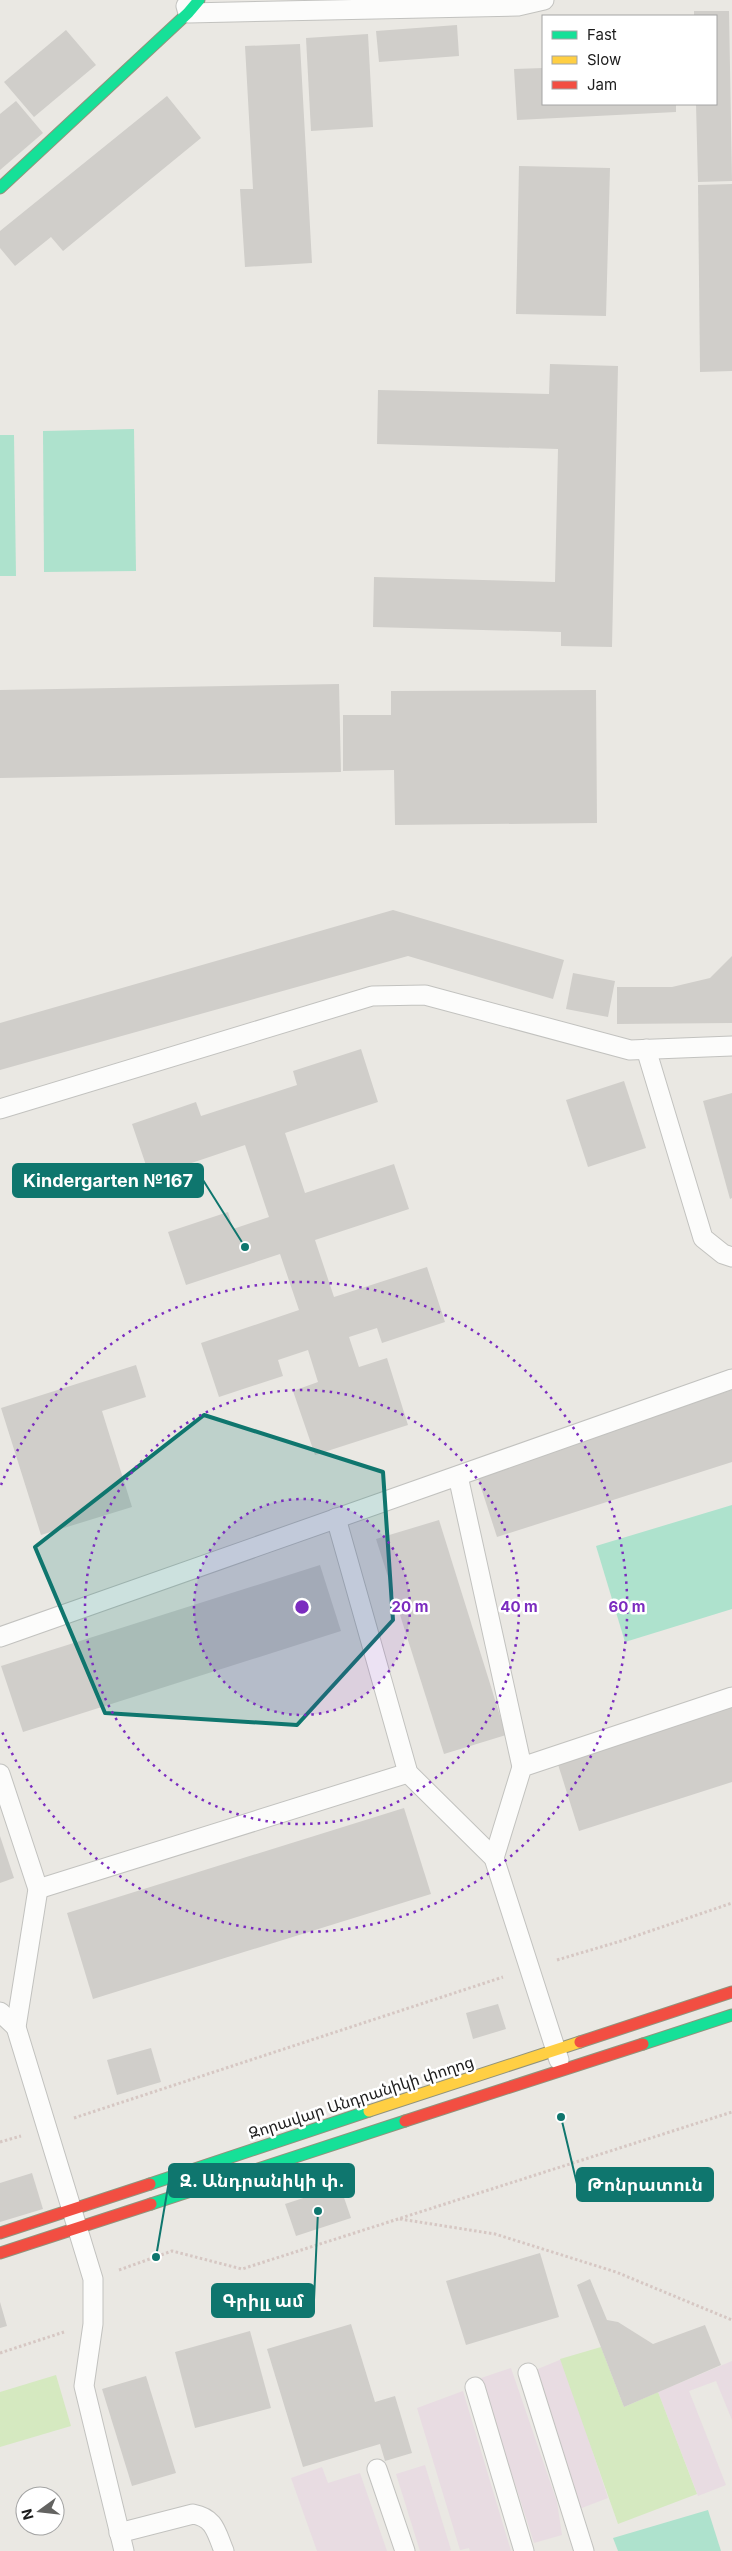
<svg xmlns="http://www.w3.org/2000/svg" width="732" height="2551" viewBox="0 0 732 2551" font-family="Inter,'Noto Sans Armenian',sans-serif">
	<rect width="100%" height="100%" fill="#eae8e3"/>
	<!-- industrial -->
	<g fill="#e8dce2">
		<path d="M562,2359l46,139 -34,13 -46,-138z"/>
		<path d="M732,2361v59l-16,-39 -27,10 37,94 -28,11 -40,-104z"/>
		<path d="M511,2368l46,134 5,33 -28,8 -53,-165z"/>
		<path d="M463,2391l48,160h-41l-1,-3 -9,2 -43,-142z"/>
		<path d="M425,2465l26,85 -2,1h-29l-24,-77z"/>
		<path d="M322,2467l6,16 32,-10 27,78h-70l-26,-73z"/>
	</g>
	<!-- grass -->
	<g fill="#d5e9c0">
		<path d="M601,2347l23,60 34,-15 39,102 -79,30 -58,-165z"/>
		<path d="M56,2375l15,51 -71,21v-55z"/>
	</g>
	<!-- pitch -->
	<g fill="#aee2cd">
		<path d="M134,429l2,142 -92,1 -1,-141z"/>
		<path d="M0,435h14l2,141h-16z"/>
		<path d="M732,1505v104l-107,33 -29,-96z"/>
		<path d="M708,2510l13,41h-103l-5,-13z"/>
	</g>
	<!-- building -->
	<g fill="#d0ceca">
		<path d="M694,11h35l3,170 -34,1 -2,-78h20v-88h-22z"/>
		<path d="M457,25l2,31 -80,6 -3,-31z"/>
		<path d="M66,30l30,35 -62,52 -30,-35z"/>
		<path d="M368,34l5,93 -62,4 -5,-93z"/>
		<path d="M300,44l12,219 -67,4 -5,-78h13l-8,-143z"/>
		<path d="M543,68v36h133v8l-159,8 -3,-51z"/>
		<path d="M167,96l34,42 -138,113 -12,-14 -36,29 -15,-18v-17z"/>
		<path d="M16,101l27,32 -43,37v-56z"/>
		<path d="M519,166l91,2 -4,148 -90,-2z"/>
		<path d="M732,184v187l-32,1 -2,-187z"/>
		<path d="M550,364l68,2 -6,281 -51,-1v-14l-188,-5 1,-50 181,5 3,-133 -181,-5 1,-54 171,4z"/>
		<path d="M339,684l2,88 -341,6v-88z"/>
		<path d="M596,690l1,133 -202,2 -1,-55 -51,1v-56h48v-24z"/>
		<path d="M393,910l171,50 -11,39 -145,-43 -408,114v-47z"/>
		<path d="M732,956v67l-115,1v-37h55l38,-9z"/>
		<path d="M573,973l42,8 -7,36 -42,-8z"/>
		<path d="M361,1049l17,53 -93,31 20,60 89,-29 15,45 -94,31 19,57 93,-30 18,55 -63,21 -5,-15 -28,9 10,30 28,-9 21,67 -93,30 -22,-64 25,-9 -10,-32 -30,10 5,16 -64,21 -18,-54 98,-33 -19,-56 -94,31 -18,-53 60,-20 5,17 36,-12 -24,-72 -95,32 -18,-53 64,-22 5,14 96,-31 -4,-14z"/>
		<path d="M624,1081l22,67 -58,19 -22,-67z"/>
		<path d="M732,1093v105l-2,1 -27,-98z"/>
		<path d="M136,1365l10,32 -44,14 30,96 -91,28 -40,-127z"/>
		<path d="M732,1390v72l-235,75 -21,-65z"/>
		<path d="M439,1520l67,215 -62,19 -68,-215z"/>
		<path d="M320,1565l21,66 -318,101 -22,-66z"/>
		<path d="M732,1702v80l-153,49 -23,-73z"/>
		<path d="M404,1808l27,86 -338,105 -26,-86z"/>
		<path d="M0,1836l14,42 -14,5z"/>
		<path d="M498,2004l8,25 -33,10 -7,-26z"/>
		<path d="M151,2048l10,34 -44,13 -10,-35z"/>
		<path d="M32,2173l11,36 -43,13v-39z"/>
		<path d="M340,2186l11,32 -55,18 -11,-32z"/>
		<path d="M540,2253l19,64 -93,28 -20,-64z"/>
		<path d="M590,2279l17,41 11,2 35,22 52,-19 16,40 -97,42 -47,-122z"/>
		<path d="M0,2302l7,24 -7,2z"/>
		<path d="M351,2324l24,78 20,-6 17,57 -27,8 -5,-17 -77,23 -36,-118z"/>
		<path d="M250,2331l21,77 -76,20 -20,-76z"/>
		<path d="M146,2376l30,97 -44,13 -30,-97z"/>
	</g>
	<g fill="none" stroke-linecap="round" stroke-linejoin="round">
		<!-- lane casing -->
		<g stroke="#c2c2bf" stroke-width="21">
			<g id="lane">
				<path d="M186,6l2,7 330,-7 26,-6"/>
				<path d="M646,1049l57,189 20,16 9,3"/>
				<path d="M0,1109l372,-113 53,-1 205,55 102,-4"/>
				<path d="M458,1476l64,291"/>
				<path d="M336,1518l72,255 86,85 65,202"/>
				<path d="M0,1637l732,-258"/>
				<path d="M0,1774l38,115 -22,138 77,252v45l-9,62 40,165"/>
				<path d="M494,1858l28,-91 210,-70"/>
				<path d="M38,1889l370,-116"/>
				<path d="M0,2012l16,15"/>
				<path d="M528,2373l56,178"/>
				<path d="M475,2387l49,164"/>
				<path d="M377,2469l28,82"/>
				<path d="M119,2533l74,-19c22,4 23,18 31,37"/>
			</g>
		</g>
		<!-- fast casing -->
		<g stroke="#91937c" stroke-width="13">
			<g id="fast">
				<path d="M0,188l188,-175 11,-13"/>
				<path d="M643,2044l89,-29"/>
				<path d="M150,2184l219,-73"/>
				<path d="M151,2204l254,-83"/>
			</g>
		</g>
		<!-- slow casing -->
		<g stroke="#91937c" stroke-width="13">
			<path id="slow" d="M369,2111l211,-69"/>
		</g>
		<!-- jam casing -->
		<g stroke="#91937c" stroke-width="13">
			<g id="jam">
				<path d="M580,2042l152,-50"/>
				<path d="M405,2121l238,-77"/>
				<path d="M0,2233l150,-49"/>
				<path d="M0,2253l151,-49"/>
			</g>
		</g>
		<!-- path -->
		<g stroke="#d6c7c3" stroke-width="3" stroke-dasharray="2.5 2.5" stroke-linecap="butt">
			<path d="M557,1960l64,-19 111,-38"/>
			<path d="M74,2118l429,-141"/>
			<path d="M0,2142l21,-6"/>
			<path d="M400,2219l95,15 121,38 116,48"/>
			<path d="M119,2270l53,-19 70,18 490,-157"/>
			<path d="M0,2353l64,-21"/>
		</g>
		<!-- lane -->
		<use href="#lane" stroke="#fcfcfb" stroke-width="19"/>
		<!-- fast -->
		<use href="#fast" stroke="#16e098" stroke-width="11"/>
		<!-- slow -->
		<use href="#slow" stroke="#ffcf43" stroke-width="11"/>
		<!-- jam -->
		<use href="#jam" stroke="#f24e42" stroke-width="11"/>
	</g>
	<!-- marked area -->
	<path fill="#0f766e" fill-opacity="0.2" stroke="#0f766e" stroke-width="4" stroke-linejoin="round" d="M204,1415l179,57 10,148 -96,105 -192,-12 -70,-166z"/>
	<!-- distance rings -->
	<circle cx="302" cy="1607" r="108" fill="#7b2cbf" fill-opacity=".12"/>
	<g fill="none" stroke="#7b2cbf" stroke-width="2.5" stroke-dasharray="2.5 5">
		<circle cx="302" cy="1607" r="108"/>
		<circle cx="302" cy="1607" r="217"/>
		<path d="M1 1485A325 325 0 1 1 1 1729"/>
	</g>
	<g text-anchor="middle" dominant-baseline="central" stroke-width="5" stroke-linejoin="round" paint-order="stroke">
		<!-- street labels -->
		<g font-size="16" fill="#1b1b1b" stroke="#fff">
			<text transform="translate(361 2097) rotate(-18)">Զորավար Անդրանիկի փողոց</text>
		</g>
	</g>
	<circle cx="302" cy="1607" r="8" fill="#7b2cbf" stroke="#fff" stroke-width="2.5"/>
	<g font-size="15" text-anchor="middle" font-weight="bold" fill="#7b2cbf" stroke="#fff" stroke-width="5" stroke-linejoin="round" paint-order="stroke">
		<text x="410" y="1612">20 m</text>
		<text x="519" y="1612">40 m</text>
		<text x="627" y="1612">60 m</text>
	</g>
	<!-- callouts -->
	<path fill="none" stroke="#0f766e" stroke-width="2" d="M245 1247L203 1180M156 2257L169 2181M561 2117L577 2184M318 2211L314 2300"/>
	<g fill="#0f766e" stroke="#fff" stroke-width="2">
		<circle cx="245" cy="1247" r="5"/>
		<circle cx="156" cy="2257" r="5"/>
		<circle cx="561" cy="2117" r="5"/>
		<circle cx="318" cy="2211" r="5"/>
	</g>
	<g fill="#0f766e" stroke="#0f766e" stroke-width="2">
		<rect x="13" y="1164" width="190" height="33" rx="5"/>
		<rect x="169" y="2164" width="185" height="33" rx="5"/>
		<rect x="577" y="2168" width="136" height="33" rx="5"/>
		<rect x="212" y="2284" width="102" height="33" rx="5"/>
	</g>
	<g font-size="18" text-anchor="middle" font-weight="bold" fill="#fff">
		<text x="108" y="1187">Kindergarten №167</text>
		<text x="262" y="2187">Զ. Անդրանիկի փ.</text>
		<text x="645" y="2191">Թոնրատուն</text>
		<text x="263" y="2307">Գրիլլ ամ</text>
	</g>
	<!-- legend -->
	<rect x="542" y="15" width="175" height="90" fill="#ffffff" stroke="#a4a4a4"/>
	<rect x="552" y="31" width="25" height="8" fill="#16e098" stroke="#a4a4a4"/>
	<text x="587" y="40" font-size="15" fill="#1b1b1b">Fast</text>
	<rect x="552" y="56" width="25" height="8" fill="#ffcf43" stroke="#a4a4a4"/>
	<text x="587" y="65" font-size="15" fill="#1b1b1b">Slow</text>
	<rect x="552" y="81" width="25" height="8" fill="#f24e42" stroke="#a4a4a4"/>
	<text x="587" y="90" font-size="15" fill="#1b1b1b">Jam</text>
	<!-- north arrow -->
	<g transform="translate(40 2511) rotate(255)"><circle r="24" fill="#ffffff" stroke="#a4a4a4"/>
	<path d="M0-4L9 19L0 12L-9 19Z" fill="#636361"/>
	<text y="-8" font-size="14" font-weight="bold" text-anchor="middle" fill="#1b1b1b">N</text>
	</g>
</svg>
